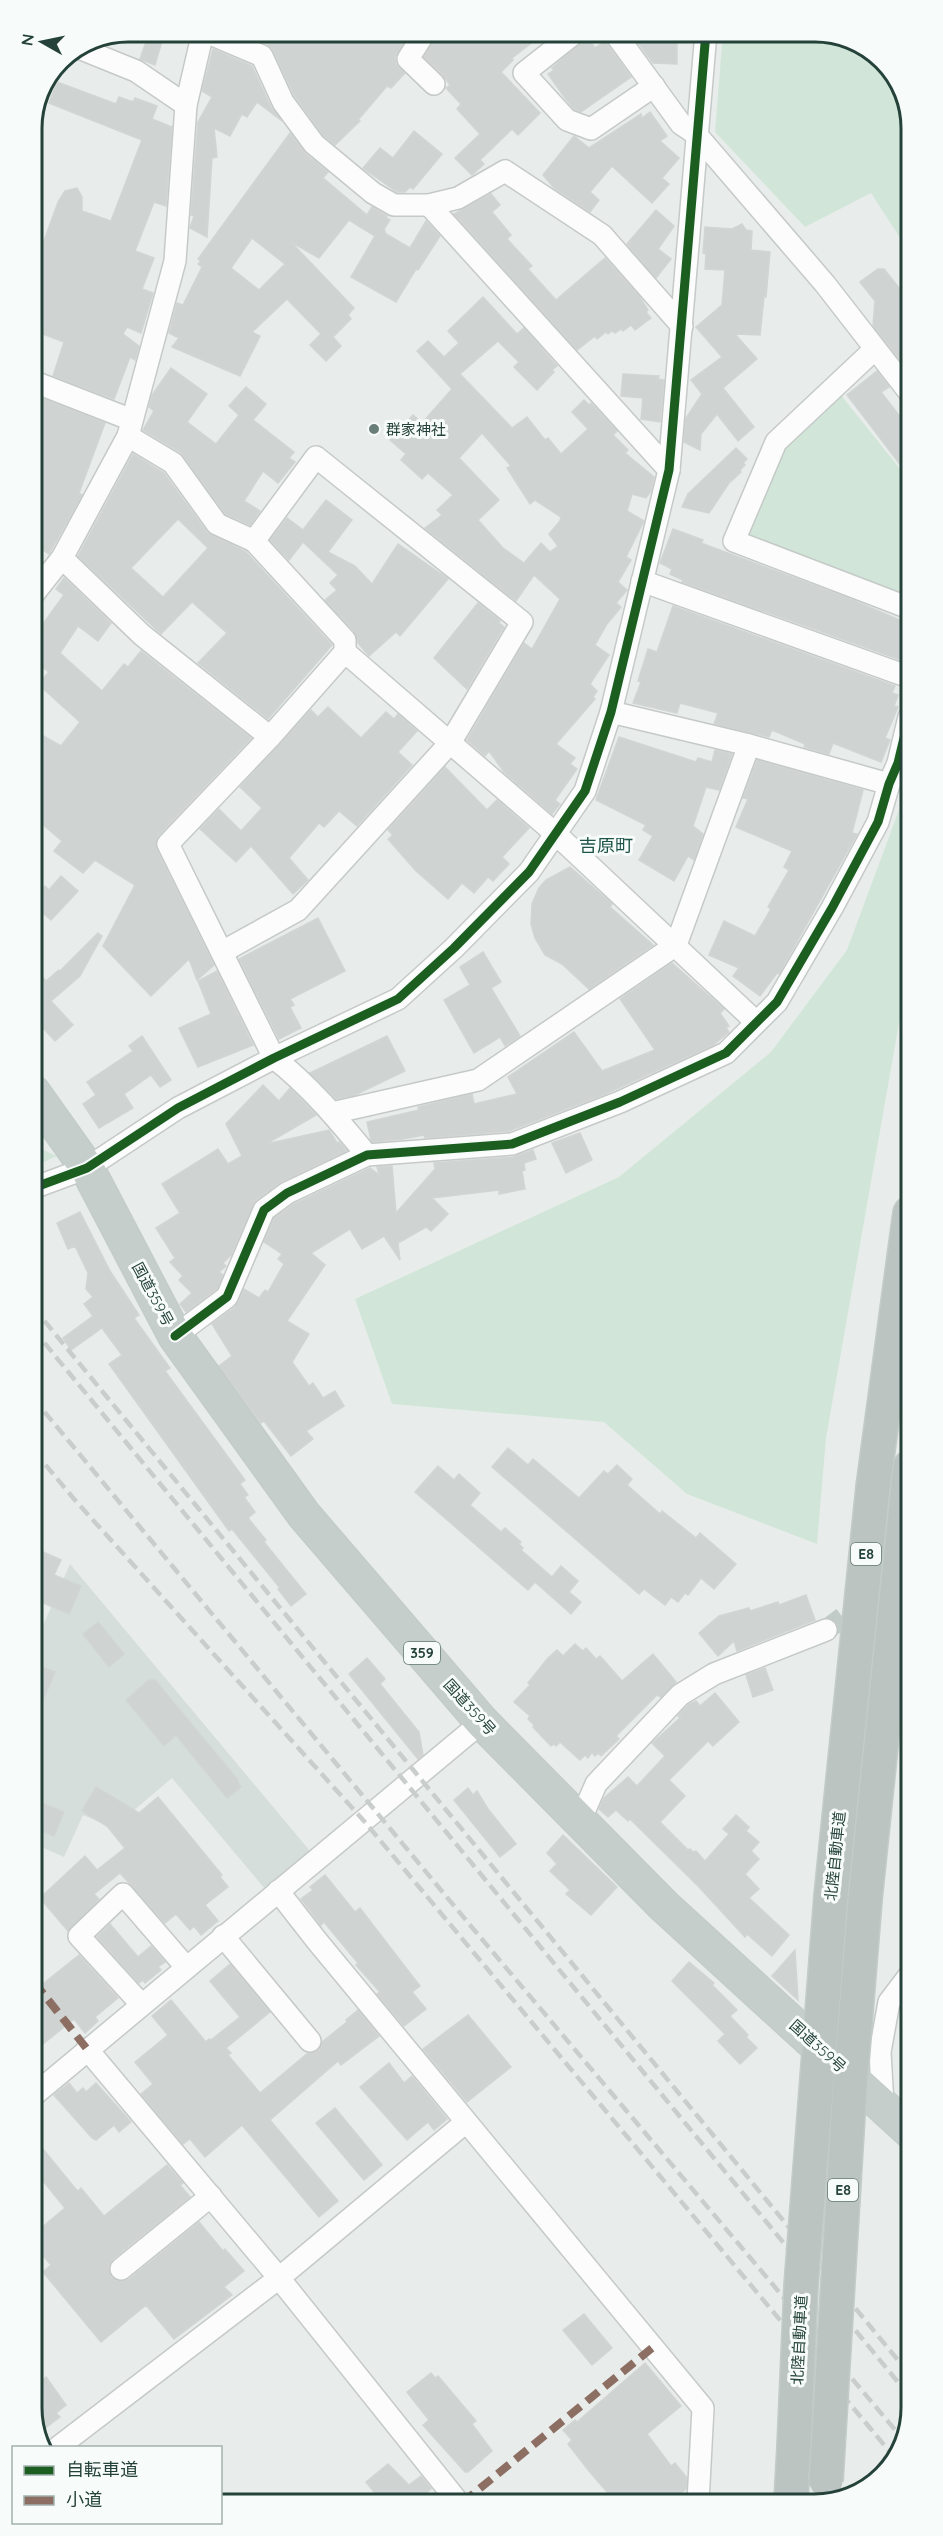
<svg xmlns="http://www.w3.org/2000/svg" width="943" height="2536" viewBox="0 0 943 2536" font-family="Quicksand,'Noto Sans JP',sans-serif">
	<rect width="100%" height="100%" fill="#e8edeb"/>
	<!-- built -->
	<path fill="#d6dedb" d="M70,1564l240,287 -45,38 -93,-111 -59,50 -30,-13 -19,42 -30,-13v-198z"/>
	<!-- green -->
	<g fill="#d1e6d8">
		<path d="M723,32h99l56,23 30,48v147l-37,-57 -66,34 -90,-95z"/>
		<path d="M840,394l69,86v123l-160,-65 -2,-9 37,-78z"/>
		<path d="M909,783v183l-83,472 -9,106 -130,-50 -83,-72 -212,-18 -37,-105 264,-122 152,-125 76,-102z"/>
		<path d="M33,1140l4,7 20,9 -24,11z"/>
	</g>
	<!-- building -->
	<g fill="#cfd4d2" stroke="#d1d6d4" stroke-width="1.5" fill-rule="evenodd">
		<path d="M237,32h173l-15,25 1,7 9,9 -14,15 -4,-2 -29,34 2,1 -25,24 -12,-10 -29,-40 -21,-45 -6,-6z"/>
		<path d="M438,32h118l-10,7 -4,-4 -30,23 1,2 -12,12 39,41 -22,22 -6,-6 -32,31 4,4 -12,11 -17,-17 25,-24 -23,-25 4,-5 -15,-16 4,-3 -7,-10 -19,-18z"/>
		<path d="M630,32h47v32l-24,-1z"/>
		<path d="M148,36l14,5 -7,24 -15,-6z"/>
		<path d="M587,37l8,11 10,-7 26,36 -50,35 -7,-3 -9,-11 -17,-24 6,-4 -2,-2z"/>
		<path d="M213,49l39,17 19,41 11,14 -25,-19 -10,15 -5,-3 -12,22 -16,-8 3,29 -5,1 -5,79 -17,-9 4,-12 -3,-1 7,-93 14,-25 -10,-6z"/>
		<path d="M57,82l59,22 3,-7 11,4h4l1,-3 22,8 -5,13 20,8 -6,79 -12,-4 -19,49 19,7 -12,31 11,4 -12,40 -14,-6 -4,7 16,12 -4,14 -5,-3 -16,42 -61,-23 11,-34 -32,-12v-56l26,-72 7,-11 12,-3 5,9v14l29,10 31,-81 -93,-37z"/>
		<path d="M650,112l17,24 -7,5 19,17 -17,20 7,6 -17,19 -40,-37 -22,26 9,8 -9,12 -36,-24 -11,-13 31,-39 15,12 52,-34 1,4z"/>
		<path d="M414,131l28,23 -29,35 -3,-2 -5,5h-8l-34,-24 17,-20 13,10z"/>
		<path d="M290,133l16,21 22,18 -5,6 44,37 5,-8 15,9 -2,1 5,3 -6,9 2,5 24,14 16,-27 14,15 -22,34 -2,-1 -20,33 -45,-25 24,-41 -26,-16 -30,38 -28,-16 63,66 -6,7 3,4 -18,18 8,9 -15,15 -16,-16 11,-11 -34,-35 -35,33 8,4 -20,40 -68,-29 7,-9 -10,-5 8,-30 6,2 19,-38 -4,-3 3,-3 -3,-2zM252,238l33,26 -26,26 -28,-22z"/>
		<path d="M491,194l9,11 -8,7 19,23 -4,4 25,27 -4,3 28,31 49,-42 34,38 9,14 -2,2 5,6 -16,12 -4,-5 -8,6 -2,-2 -6,4 -3,-2 -4,3 -2,-2 -9,7 -2,-3 -18,14 -123,-136z"/>
		<path d="M656,210l18,16 -16,23 13,10 -15,19 -29,-34z"/>
		<path d="M742,224l4,6 6,1 -1,19 19,2 -4,45h-2l-4,38 -25,-1 22,25 -34,29 31,39 -16,14 -21,-27 -16,20 -1,16 -16,-8 2,-24 16,-24 -11,-14 31,-23 -26,-30 26,-22 3,-35 -20,-1 1,-15 -3,-1 2,-26 27,2z"/>
		<path d="M878,269h6l24,30 1,72 -36,-45 2,-25 -15,-19z"/>
		<path d="M483,297l34,37 7,-6 33,38 -5,4 2,2 -17,18 -23,-23 5,-5 -21,-21 -38,33 52,54 15,-11 18,23 3,-2 13,16 27,-25 -16,-17 12,-12 5,5 2,-2 26,28 -4,4 15,15 -3,3 29,24 -3,14 -5,7 -14,-4 -5,17 17,10 -18,36 5,3 -13,22 9,8 -11,13 5,4 -14,17 -12,21 14,10 -19,29 7,7 -4,6 2,2 -39,45 19,14 -5,6 7,5 -22,31 5,4 -8,10 -48,-42 -15,-21 -4,5 -18,-16 57,-97 8,6 28,-50 -26,-24 -18,26 -91,-73 17,-13 -5,-5 16,-15 -25,-22 -6,6 -21,-19 5,-6 -16,-14 23,-25 9,8 30,-34 -35,-38 11,-10 16,16 15,-14 -11,-12zM482,433l29,33 -4,2 23,36 5,-4 26,17 -1,4 -11,13 9,12 -8,6 -9,-9 -17,20 -21,-15 -25,-28 21,-20 -40,-42z"/>
		<path d="M171,368l36,26 -20,28 29,22 23,-29 -10,-9 17,-19 20,17 -13,16 41,32 -5,6 6,4 -17,21 -15,-12 -19,30 16,10 -10,14 -25,-11 -45,-62 -37,-22 11,-19 -5,-4 3,-12z"/>
		<path d="M877,371l12,16 -8,5 20,26 8,-6v64l-62,-81z"/>
		<path d="M623,374l36,2 -1,3 6,1 -4,42 -19,-3 2,-21 -22,-2z"/>
		<path d="M44,399l61,24 -26,70 3,2 -33,59 -17,-11v-108z"/>
		<path d="M736,448l11,11 -4,4 2,2 -5,5 1,2 -12,11 -20,30 -27,-6 6,-13z"/>
		<path d="M133,454l31,19 43,59 39,20 86,93 -64,74 -70,-56 29,-30 -35,-31 -31,32 -83,-78zM178,519l30,29 -45,49 -32,-29z"/>
		<path d="M326,500l26,20 -24,32 27,14 17,18 26,-40 50,35 -48,57 -4,-4 -27,24 -11,-13 -4,-12 -29,-31 12,-10 -7,-7 8,-8 -35,-33 -14,18 -19,-20 17,-22 16,12z"/>
		<path d="M673,529l30,11 -2,3 147,55 61,26v39l-227,-81 1,-2 -13,-6 2,-5 -12,-6z"/>
		<path d="M64,578l47,45 -13,18 -20,-15 -18,27 42,38 22,-27 4,3 13,-16 110,87 -92,97 -3,6 1,9 57,115 -17,15 -8,-21 -38,37 -48,-50 32,-61 -40,-25 -12,13 -29,-22 8,-10 -29,-25v-86l28,16 19,-24 -42,-38 11,-12 -17,-12v-21l32,-44 -8,-6z"/>
		<path d="M478,603l22,18 -1,2 5,4 -37,62 -33,-31z"/>
		<path d="M673,606l222,80 -3,7 6,2 -4,11 4,1 -13,31 5,2 -9,22 -48,-19 -4,11 -25,-7 1,-3 -33,-14 -3,7 -55,-13 4,-11 -38,-10 -3,10 -44,-10 8,-21 -3,-1 10,-32 9,3z"/>
		<path d="M328,707l33,31 25,-26 8,7 4,-5 19,17 -19,21 14,13 -55,61 -18,-15 -15,16 -5,-4 -30,35 19,22 -15,14 -42,-48 -15,16 -36,-33 19,-20 22,22 21,-23 -22,-21 71,-77 7,7z"/>
		<path d="M619,737l77,25 2,-4 14,4 3,-12 17,4 -13,36 -13,-3 -13,39 10,8 -9,26 -6,-4 -14,25 -35,-21 14,-24 -10,-6 3,-5 -50,-25z"/>
		<path d="M757,760l106,30 -11,43 5,1 -78,140 -2,-1 -17,23 -27,-20 6,-8 -30,-13 15,-34 31,15 16,-27 -3,-2 21,-37 -5,-3 8,-16 -56,-24 12,-28 -5,-1z"/>
		<path d="M445,767l42,43 10,-10 32,28 -27,29 7,7 -16,17 -5,-4 -14,16 -12,-10 -14,16 -32,-28 -28,-32 5,-4 -5,-5z"/>
		<path d="M570,867l42,37 -2,3 43,38 -64,44 -27,-25 -17,-9 -10,-17 -4,-14 1,-20 7,-16 7,-8z"/>
		<path d="M61,876l17,15 -27,29 -18,-16v-5l12,-13 4,4z"/>
		<path d="M318,918l27,53 -55,28 4,6 -4,2 11,21 -22,11 -40,-80z"/>
		<path d="M98,933l4,3 -22,40 -29,25 22,24 -18,16 -22,-24v-51l13,15 13,-11 1,1z"/>
		<path d="M483,952l18,30 -10,6 29,48 -15,10 -5,-9 -26,16 -30,-53 26,-15 -10,-18z"/>
		<path d="M672,963l52,46 -4,4 9,13 -3,2 3,4 -16,13 -108,49 -96,37 -84,7 -1,-3 -21,4 -30,3 -2,-2 -4,-18 52,-12 -1,-3 54,-13 2,10 43,-10 -9,-17 66,-45 28,39 53,-21 -35,-51z"/>
		<path d="M217,971l36,74 -55,22 -19,-39 32,-14 -13,-33z"/>
		<path d="M142,1036l29,44 -11,7 -9,-12 -27,19 9,14 -34,20 -16,-24 13,-9 -9,-13 46,-31 -4,-5z"/>
		<path d="M387,1036l18,35 -50,24 -19,4 -26,-26z"/>
		<path d="M263,1085l16,16 11,-13 26,27 -50,29 63,-14 8,13 2,-1 8,9 -66,31 -25,18 -25,55 -8,8 3,3 -7,6 4,3 -6,14 -31,23 -6,-8 12,-11 -13,-13 4,-4 -13,-14 5,-4 -19,-30 24,-15 -18,-29 56,-35 10,15 14,-8 -16,-32z"/>
		<path d="M580,1133l12,27 -26,13 -14,-30z"/>
		<path d="M533,1150l3,9 -12,4 1,7 -3,1 3,18 -26,5v-4l-67,8 16,16 -17,17 -5,-4 -28,16 2,17 -16,-24 -22,13 -12,-20 -39,24 14,12 -38,56 22,13 -17,28 17,24 4,-3 10,15 12,-7 9,15 -38,25 7,8 -22,17 -27,-35 -3,2 -42,-57 13,-10 -20,-32 23,-17 9,-18 15,9 6,-8 3,2 16,-28 -6,-5 4,-5 -18,-12 10,-24 20,-14 76,-36 9,7 -2,-8 15,-1 4,47 39,-44 -1,-6 79,-6z"/>
		<path d="M80,1212l30,59 29,44 -5,3 36,50 -5,3 80,109 -5,4 8,11 -4,2 11,15 -7,6 18,22 -2,2 42,52 -15,12 -13,-17 2,-1 -48,-59 -3,2 -120,-167 13,-9 -20,-27 -31,22 -8,-12 30,-22 -9,-12 9,-7 -7,-8 2,-16 -13,-27 -7,3 -11,-26z"/>
		<path d="M508,1448l20,17 5,-6 46,39 25,-27 4,3 9,-9 15,14 -5,6 33,29 2,-3 34,27 4,-5 36,31 -22,25 -13,-11 -13,17 -3,-2 -7,9 -7,-5 -6,8 -21,-16 -5,5 -147,-127z"/>
		<path d="M438,1466l16,14 5,-6 21,19 -10,12 31,27 4,-4 16,14 -2,2 4,4 -2,2 31,27 9,-11 17,15 -9,11 12,10 -10,12 -36,-32 -7,8 -113,-98z"/>
		<path d="M34,1548l27,12 -7,15 27,11 -12,28 -35,-15z"/>
		<path d="M806,1595l9,25 -78,31 -3,-10 -16,15 -19,-23 20,-17 30,-8 1,3 28,-9 1,3z"/>
		<path d="M98,1622l26,32 -15,13 -26,-33z"/>
		<path d="M575,1644l8,7 3,-3 10,11 4,-3 22,25 31,-27 23,28 -15,15 -4,-2 -41,41 3,3 -18,17 -3,-3 -3,3 -3,-4 -4,6 -3,-3 -5,5 -20,-18 -4,4 -2,-2 -3,2 -18,-19 1,-2 -6,-6 2,-3 -16,-14 16,-17 -2,-2 20,-25 9,-8 6,6z"/>
		<path d="M367,1658l18,21 -5,5 39,48 4,23 -5,4 -69,-85z"/>
		<path d="M42,1667l13,5 -21,49v-48z"/>
		<path d="M765,1668l8,22 -20,7 -7,-22z"/>
		<path d="M149,1680h6l83,100 -1,1 4,6 -14,11 -51,-63 -12,11 -38,-46z"/>
		<path d="M715,1693l24,29 -26,24 -5,-5 -39,39 16,16 -25,26 28,28 2,-1 3,3 3,-1 9,10 24,-27 -6,-5 13,-14 13,12 -3,4 13,11 -8,9 8,8 -14,15 14,15 -10,9 40,37 -17,21 -25,-22 -2,3 -47,-51 -68,-67 -2,2 -12,-11 -8,7 -9,-8 5,-11 24,-21 9,9 28,-30 -13,-13 28,-25 -2,-2 10,-11 8,-4 4,5z"/>
		<path d="M96,1787l43,26 19,-16 64,78 -2,2 8,10 -23,18 13,16 -17,14 -7,-9 -4,4 -14,-16 -11,9 -45,-50 -26,21 5,5 -31,32 -28,-33 45,-42 12,14 28,-22 -18,-22 -25,-15z"/>
		<path d="M468,1788l5,7 4,-4 11,18 28,35 -16,13 -46,-57z"/>
		<path d="M34,1800l30,12 -10,24 -20,-8z"/>
		<path d="M563,1835l54,52 -26,28 -25,-21 4,-4 -20,-19 7,-7 -10,-11z"/>
		<path d="M325,1875l30,37 5,-4 60,78 -8,6 14,17 -22,17 -27,-32 3,-2 -24,-27 2,-2 -34,-41 -3,3 -20,-26 12,-9 -3,-3z"/>
		<path d="M110,1924l28,33 13,-11 14,16 -7,5 3,3 -16,13 -2,-3 -4,3 -42,-46z"/>
		<path d="M795,1950l3,50 -26,-24z"/>
		<path d="M79,1955l39,43 -23,19 3,4 -13,12 -11,-14 -31,25 -9,-12v-41z"/>
		<path d="M689,1962l25,21 -2,2 25,25 -7,6 18,19 -2,2 11,11 -17,16 -22,-23 7,-7 -53,-53z"/>
		<path d="M230,1964l40,48 -44,36 5,5 -3,2 32,38 48,-40 11,-3 3,-8 25,-20 -1,-2 12,-10 21,26 -38,29 -3,-4 -68,59 68,81 -19,16 -77,-92 -37,32 -15,-18 -7,5 -42,-50 12,-10 -18,-22 33,-27 -16,-19 19,-16 35,42 3,-3 2,1 29,-23 -30,-36z"/>
		<path d="M468,2015l43,52 -44,35 -44,-53z"/>
		<path d="M389,2063l15,20 8,-7 35,43 -13,11 -6,-8 -21,18 -47,-53z"/>
		<path d="M69,2083l8,10 6,-5 3,4 10,-9 35,39 -12,10 -5,-7 -18,15 -4,-2 -38,-43z"/>
		<path d="M335,2108l47,57 -18,15 -48,-57z"/>
		<path d="M34,2138l40,49 4,4 3,-3 23,28 63,-51 16,18 -3,2 10,12 -77,62 -4,6 2,12 6,4 12,-2 70,-57 24,29 2,-2 19,22 -20,16 8,8 -58,44 -28,-34 -45,37 -58,-70 8,-7 -16,-19v-13l30,-25 -30,-37z"/>
		<path d="M584,2314l28,34 -20,17 -29,-35z"/>
		<path d="M645,2363l36,43 -34,28 24,32 4,-3 12,15 -1,11 -16,13h-48l-5,-6 -4,3 -24,-28 -21,-27 4,-4 -9,-10 12,-10 2,2z"/>
		<path d="M431,2373l4,5 3,-2 38,45 -4,3 20,27 -24,21h-3l-42,-47 6,-5 -22,-28z"/>
		<path d="M46,2377l20,28 -10,8 4,4 -24,18 -1,-49z"/>
		<path d="M388,2464l21,21 12,-9 10,13 -11,9 4,5h-41l-17,-21z"/>
	</g>
	<g fill="none" stroke-linecap="round" stroke-linejoin="round">
		<!-- minor-tunnel -->
		<path stroke="#c1cbc8" stroke-width="21" stroke-dasharray="21 10" stroke-linecap="butt" d="M826,1630l78,-59"/>
		<!-- minor casing -->
		<g stroke="#c5cac8" stroke-width="24">
			<g id="minor">
				<path d="M206,32l56,24 21,46 31,42 59,49 21,12h35l29,-7 47,-27 97,64 80,91"/>
				<path d="M425,32l-17,27 26,25"/>
				<path d="M576,32l-52,41 43,47 24,9 63,-43"/>
				<path d="M614,32l67,92 15,10 129,150 84,108"/>
				<path d="M84,50l52,21 50,34"/>
				<path d="M429,205l240,265"/>
				<path d="M875,349l-99,93 -42,99 175,67"/>
				<path d="M32,381l100,39"/>
				<path d="M128,436l45,27 44,61 37,17 62,-84 206,165 -72,121 -152,167 -76,42"/>
				<path d="M254,541l91,99v12l-75,85 -102,107 106,214c36,28 64,62 93,97"/>
				<path d="M62,558l80,77 128,102"/>
				<path d="M642,581l267,96"/>
				<path d="M32,596l30,-38 66,-122 47,-175 11,-156 17,-73"/>
				<path d="M345,652l212,183 199,187"/>
				<path d="M611,712l138,33 140,39"/>
				<path d="M332,1113l146,-33 198,-135 73,-200"/>
				<path d="M33,1188l54,-20 91,-60 96,-50 124,-59 56,-51 75,-76 56,-81 26,-79 58,-242 37,-438"/>
				<path d="M175,1336l52,-39 37,-87 23,-17 80,-38 145,-11 108,-42 106,-49 51,-51 55,-94 46,-86 11,-38 9,-21 11,-46"/>
				<path d="M580,1821l16,-37 84,-89 34,-21 112,-44"/>
				<path d="M278,1891l39,50 386,467 -5,94"/>
				<path d="M223,1936l87,105"/>
				<path d="M141,2004l-62,-68 44,-42 63,73"/>
				<path d="M87,2049l192,229 180,225"/>
				<path d="M34,2095l448,-373"/>
				<path d="M883,2105l-3,-53 9,-50 22,-29"/>
				<path d="M121,2269l90,-73"/>
				<path d="M57,2448l222,-170 187,-156"/>
			</g>
		</g>
		<!-- trunk casing -->
		<g stroke="#c3ccc9" stroke-width="36">
			<path id="trunk" d="M33,1092l54,76 88,168 129,179 178,207 182,184 247,226"/>
		</g>
		<!-- motorway casing -->
		<g stroke="#c3ccc9" stroke-width="36">
			<g id="motorway">
				<path d="M831,1896l42,-409 37,-274"/>
				<path d="M865,1900l45,-433"/>
				<path d="M791,2501l3,-54"/>
			</g>
		</g>
		<!-- minor -->
		<use href="#minor" stroke="#fcfcfc" stroke-width="21"/>
		<!-- trunk -->
		<use href="#trunk" stroke="#c6cecc" stroke-width="33"/>
		<!-- motorway -->
		<use href="#motorway" stroke="#bcc4c2" stroke-width="33"/>
		<!-- rail -->
		<g stroke="#c9cdcc" stroke-width="4.5" stroke-dasharray="12 6" stroke-linecap="butt">
			<path d="M33,1307l878,1069"/>
			<path d="M33,1329l878,1069"/>
			<path d="M33,1398l437,527 432,513"/>
			<path d="M34,1451l40,48 290,322 531,637"/>
		</g>
		<!-- motorway-bridge casing -->
		<g stroke="#c3ccc9" stroke-width="36" stroke-linecap="butt">
			<g id="motorway-bridge">
				<path d="M794,2447l7,-161 30,-390"/>
				<path d="M826,2481l23,-382 16,-199"/>
			</g>
		</g>
		<!-- motorway-bridge -->
		<use href="#motorway-bridge" stroke="#bcc4c2" stroke-width="33"/>
		<!-- quiet -->
		<g stroke="#8d6e63" stroke-width="8" stroke-dasharray="15 8" stroke-linecap="butt">
			<path d="M34,1982l53,67"/>
			<path d="M462,2503l190,-155"/>
		</g>
		<!-- cycleway casing -->
		<g stroke="#f7fbf9" stroke-width="13">
			<g id="cycleway">
				<path d="M33,1188l54,-20 91,-60 96,-50 124,-59 56,-51 75,-76 56,-81 26,-79 58,-242 37,-438"/>
				<path d="M175,1336l52,-39 37,-87 23,-17 80,-38 145,-11 108,-42 106,-49 51,-51 55,-94 46,-86 11,-38 9,-21 11,-46"/>
			</g>
		</g>
		<!-- cycleway -->
		<use href="#cycleway" stroke="#1b5e20" stroke-width="9"/>
	</g>
	<!-- markers -->
	<circle fill="#697e78" stroke="#f7fbf9" stroke-width="2" cx="374" cy="429" r="6"/>
	<g text-anchor="middle" dominant-baseline="central" stroke-width="6" stroke-linejoin="round" paint-order="stroke">
		<!-- shield labels -->
		<g fill="#f7fbf9" stroke="#637a73" stroke-width="1.5">
			<rect x="851" y="1543" width="30" height="22" rx="4.5"/>
			<rect x="404" y="1642" width="36" height="22" rx="4.5"/>
			<rect x="828" y="2179" width="30" height="22" rx="4.5"/>
		</g>
		<g font-size="14" font-weight="bold" fill="#24423a">
			<text x="866" y="1554">E8</text>
			<text x="422" y="1653">359</text>
			<text x="843" y="2190">E8</text>
		</g>
		<!-- poi labels -->
		<g font-size="15" fill="#24423a" stroke="#f7fbf9" text-anchor="start">
			<text x="386" y="429">群家神社</text>
		</g>
		<!-- street labels -->
		<g font-size="15" fill="#24423a" stroke="#f7fbf9">
			<text transform="translate(153 1294) rotate(62)">国道359号</text>
			<text transform="translate(470 1707) rotate(48)">国道359号</text>
			<text transform="translate(835 1856) rotate(-84)">北陸自動車道</text>
			<text transform="translate(818 2046) rotate(42)">国道359号</text>
			<text transform="translate(799 2340) rotate(-87)">北陸自動車道</text>
		</g>
		<!-- quarter labels -->
		<g font-size="18" fill="#1f5548" stroke="#f7fbf9">
			<text x="606" y="845">吉原町</text>
		</g>
	</g>
	<!-- crop -->
	<path d="M0 0H943V2536H0ZM128 42H815A86 86 0 0 1 901 128V2408A86 86 0 0 1 815 2494H128A86 86 0 0 1 42 2408V128A86 86 0 0 1 128 42Z" fill="#f7fbf9" fill-rule="evenodd"/>
	<path fill="none" stroke="#24423a" stroke-width="3" d="M128 42H815A86 86 0 0 1 901 128V2408A86 86 0 0 1 815 2494H128A86 86 0 0 1 42 2408V128A86 86 0 0 1 128 42Z"/>
	<!-- legend -->
	<rect x="12" y="2446" width="210" height="78" fill="#f7fbf9" stroke="#a3b1ad" stroke-width="1.5"/>
	<rect x="24" y="2466" width="30" height="9" fill="#1b5e20" stroke="#a3b1ad" stroke-width="1.5"/>
	<text x="66" y="2476" font-size="18" fill="#24423a">自転車道</text>
	<rect x="24" y="2496" width="30" height="9" fill="#8d6e63" stroke="#a3b1ad" stroke-width="1.5"/>
	<text x="66" y="2506" font-size="18" fill="#24423a">小道</text>
	<!-- north arrow -->
	<g transform="translate(42 42) rotate(279)" stroke="#f7fbf9" stroke-width="4.5" paint-order="stroke">
	<path d="M0-4.5L10 22L0 15L-10 22Z" fill="#24423a"/>
	<text y="-9" font-size="16" font-weight="bold" text-anchor="middle" fill="#24423a">N</text>
	</g>
</svg>
